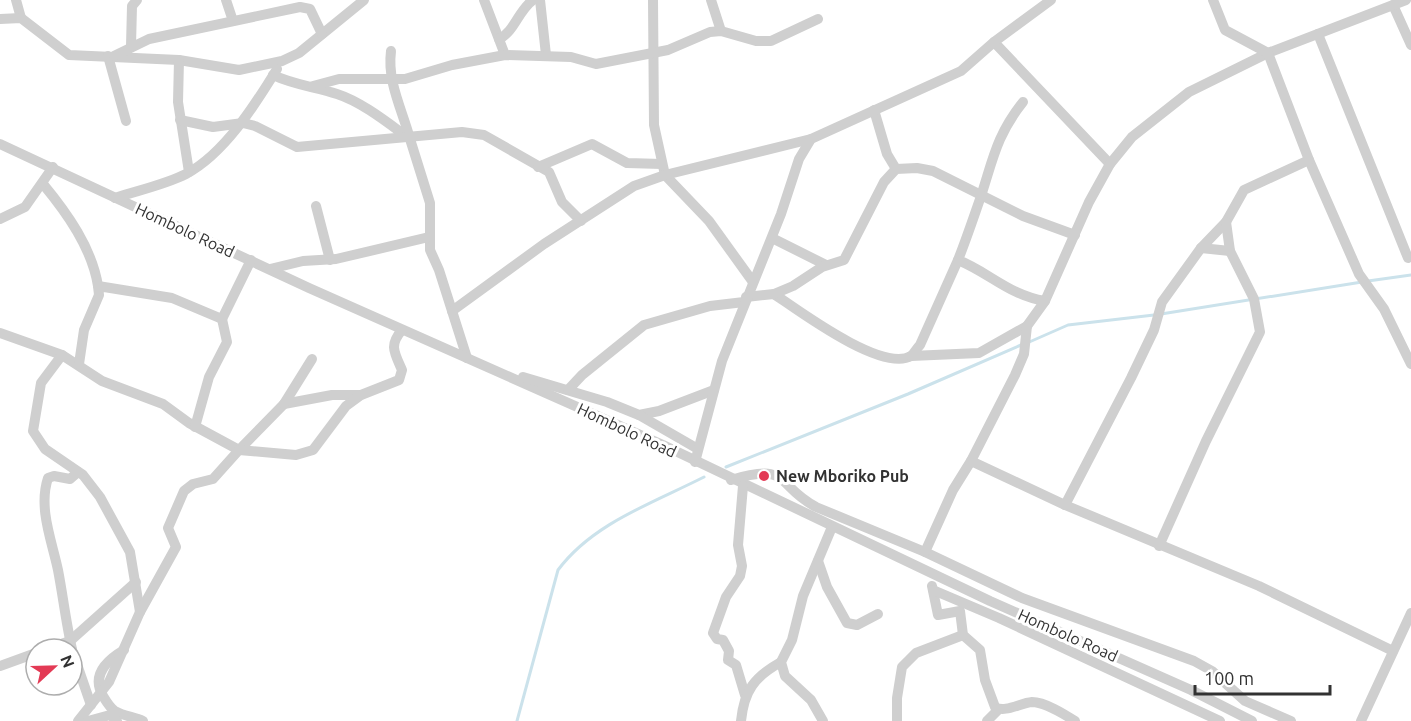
<svg xmlns="http://www.w3.org/2000/svg" width="1411" height="721" viewBox="0 0 1411 721" font-family="Ubuntu,sans-serif">
	<rect width="100%" height="100%" fill="#fff"/>
	<g fill="none" stroke-linecap="round" stroke-linejoin="round">
		<!-- stream -->
		<g stroke="#cbe2eb" stroke-width="3">
			<path d="M1368,281l43,-6"/>
			<path d="M1161,314l201,-32"/>
			<path d="M1027,343l41,-18 86,-10"/>
			<path d="M726,467l182,-73 113,-49"/>
			<path d="M517,721l41,-151c35,-47 95,-67 146,-93"/>
		</g>
		<!-- minor -->
		<g stroke="#cfcfcf" stroke-width="10">
			<path d="M16,0l5,18"/>
			<path d="M226,0l7,21"/>
			<path d="M484,0l21,55"/>
			<path d="M540,0l6,55"/>
			<path d="M653,0l1,125 11,50 44,46 44,61"/>
			<path d="M711,0l10,31"/>
			<path d="M1393,5l18,40"/>
			<path d="M0,19l21,-1 48,37 110,5 60,10 43,-9 17,-8 65,-53"/>
			<path d="M1318,34l90,224"/>
			<path d="M499,39c16,-8 19,-28 34,-39"/>
			<path d="M994,42l116,122"/>
			<path d="M131,46l1,-40 5,-6"/>
			<path d="M391,51c-4,31 11,58 19,88"/>
			<path d="M108,56l18,65"/>
			<path d="M114,56l35,-17 151,-32 10,2 12,25"/>
			<path d="M179,60l-1,42 11,70"/>
			<path d="M273,75c21,10 43,12 64,19 25,8 51,29 73,45l20,64v47l9,20 28,88"/>
			<path d="M313,86l26,-7h66l47,-14 53,-10 66,2 25,7 72,-14 42,-18 11,-1 35,10h15l47,-22"/>
			<path d="M1023,102c-27,34 -30,58 -43,97 -7,20 -14,41 -22,61 32,13 51,35 87,41"/>
			<path d="M874,110l13,44 9,15"/>
			<path d="M180,120l33,7 30,-4 12,3 42,21 165,-15 22,3 65,37 13,30 19,19"/>
			<path d="M0,144l309,144 354,157 327,156 201,89 61,31"/>
			<path d="M1309,160l50,114 25,35 27,55"/>
			<path d="M538,167l54,-23 35,19 35,1"/>
			<path d="M43,184c24,29 49,64 55,102"/>
			<path d="M115,198c24,-8 49,-13 71,-24 38,-20 69,-69 91,-105"/>
			<path d="M316,206l14,54"/>
			<path d="M0,219l25,-12 28,-40"/>
			<path d="M772,238l54,27"/>
			<path d="M1201,248l29,3"/>
			<path d="M270,269l33,-8 33,-2 93,-22"/>
			<path d="M774,294c24,16 108,79 137,62 3,-2 6,-8 9,-11l38,-85"/>
			<path d="M746,297l28,-3 19,-8 29,-19 22,-7 40,-78 12,-13 21,-1 16,3 90,45 52,19"/>
			<path d="M452,311l92,-67 90,-58 31,-11 146,-36"/>
			<path d="M0,333l62,22 40,26 61,23 26,19 50,27 45,-46 48,-9h29"/>
			<path d="M62,355l-21,28 -8,48 12,18 38,26 17,22 30,55 10,60"/>
			<path d="M911,356l68,-3 48,-27 18,-25 44,-99 21,-38 22,-27 57,-45 79,-39 138,-53"/>
			<path d="M79,364l5,-34 15,-35 -1,-9 74,12 50,21 29,-59"/>
			<path d="M523,377l84,25 32,13 20,-4 55,-21"/>
			<path d="M568,390l14,-15 62,-50 66,-19 34,-4"/>
			<path d="M284,404l28,-45"/>
			<path d="M639,415l59,34"/>
			<path d="M195,427l14,-50 18,-35 -5,-23"/>
			<path d="M971,461l94,44 194,81 134,65"/>
			<path d="M695,462l27,-101 59,-147 18,-55 12,-20 150,-68 33,-29 57,-42"/>
			<path d="M731,480c60,-18 44,5 85,27l109,45 97,46 172,63 18,10 33,30 46,20"/>
			<path d="M743,486l-5,59 4,21 -2,10 -14,21 -13,36 4,6 6,1 6,11 -1,9 8,5 9,30"/>
			<path d="M1065,505l66,-127 23,-48 8,-28 39,-54 25,-26 18,-32 65,-30 -41,-107 -43,-23 -12,-30"/>
			<path d="M1159,546l47,-105 54,-109 -6,-33 -24,-48 -4,-29"/>
			<path d="M925,552l28,-62 18,-29 44,-86 9,-21 3,-28"/>
			<path d="M818,561l9,26 20,36 10,2 21,-11"/>
			<path d="M932,586l6,29 22,-4 3,24 17,15 5,30 10,27c10,6 25,-4 37,-5 13,0 32,12 43,19"/>
			<path d="M933,590l66,28 221,103"/>
			<path d="M46,649l24,-8 66,-59"/>
			<path d="M72,649c-6,-26 -9,-53 -14,-79 -6,-29 -20,-62 -10,-92l6,-2 16,3 8,-7"/>
			<path d="M72,650l19,55"/>
			<path d="M124,650c-17,10 -33,25 -21,46 3,5 7,12 12,15 9,5 19,6 28,10"/>
			<path d="M0,666l36,-13"/>
			<path d="M78,721l31,-39 31,-70 36,-65 -8,-19 16,-37 9,-7 20,-5 26,-29 57,5 17,-5 33,-44 15,-11 38,-15 3,-10c-8,-18 -13,-25 0,-40"/>
			<path d="M88,721l22,-6 7,6"/>
			<path d="M741,721c3,-30 13,-44 40,-59"/>
			<path d="M823,721l-12,-21 -26,-24 -4,-14 11,-22 11,-44 29,-69"/>
			<path d="M897,721v-23l5,-31 14,-14 47,-18"/>
			<path d="M987,721l12,-12"/>
			<path d="M1361,721l50,-108"/>
		</g>
	</g>
	<!-- markers -->
	<circle fill="#e33a55" stroke="#fff" stroke-width="2" cx="764" cy="476" r="6"/>
	<g text-anchor="middle" dominant-baseline="central" stroke-width="6" stroke-linejoin="round" paint-order="stroke">
		<!-- street labels -->
		<g font-size="16" fill="#323232" stroke="#fff">
			<text transform="translate(185 230) rotate(25)">Hombolo Road</text>
			<text transform="translate(627 430) rotate(25)">Hombolo Road</text>
			<text transform="translate(1068 635) rotate(24)">Hombolo Road</text>
		</g>
		<!-- poi labels -->
		<g font-size="16" font-weight="bold" fill="#323232" stroke="#fff" text-anchor="start">
			<text x="776" y="476">New Mboriko Pub</text>
		</g>
	</g>
	<!-- north arrow -->
	<g transform="translate(54 667) rotate(68)"><circle r="28" fill="#ffffff" stroke="#adadad" stroke-width="1.5"/>
	<path d="M0-4.5L10 22L0 15L-10 22Z" fill="#e33a55"/>
	<text y="-9" font-size="16" font-weight="bold" text-anchor="middle" fill="#323232">N</text>
	</g>
	<!-- scale -->
	<path d="M1195 685v9h135v-9" fill="none" stroke="#323232" stroke-width="3"/>
	<text x="1204" y="685" font-size="18" fill="#323232" stroke="#ffffff" stroke-width="4.5" paint-order="stroke">100 m</text>
</svg>
